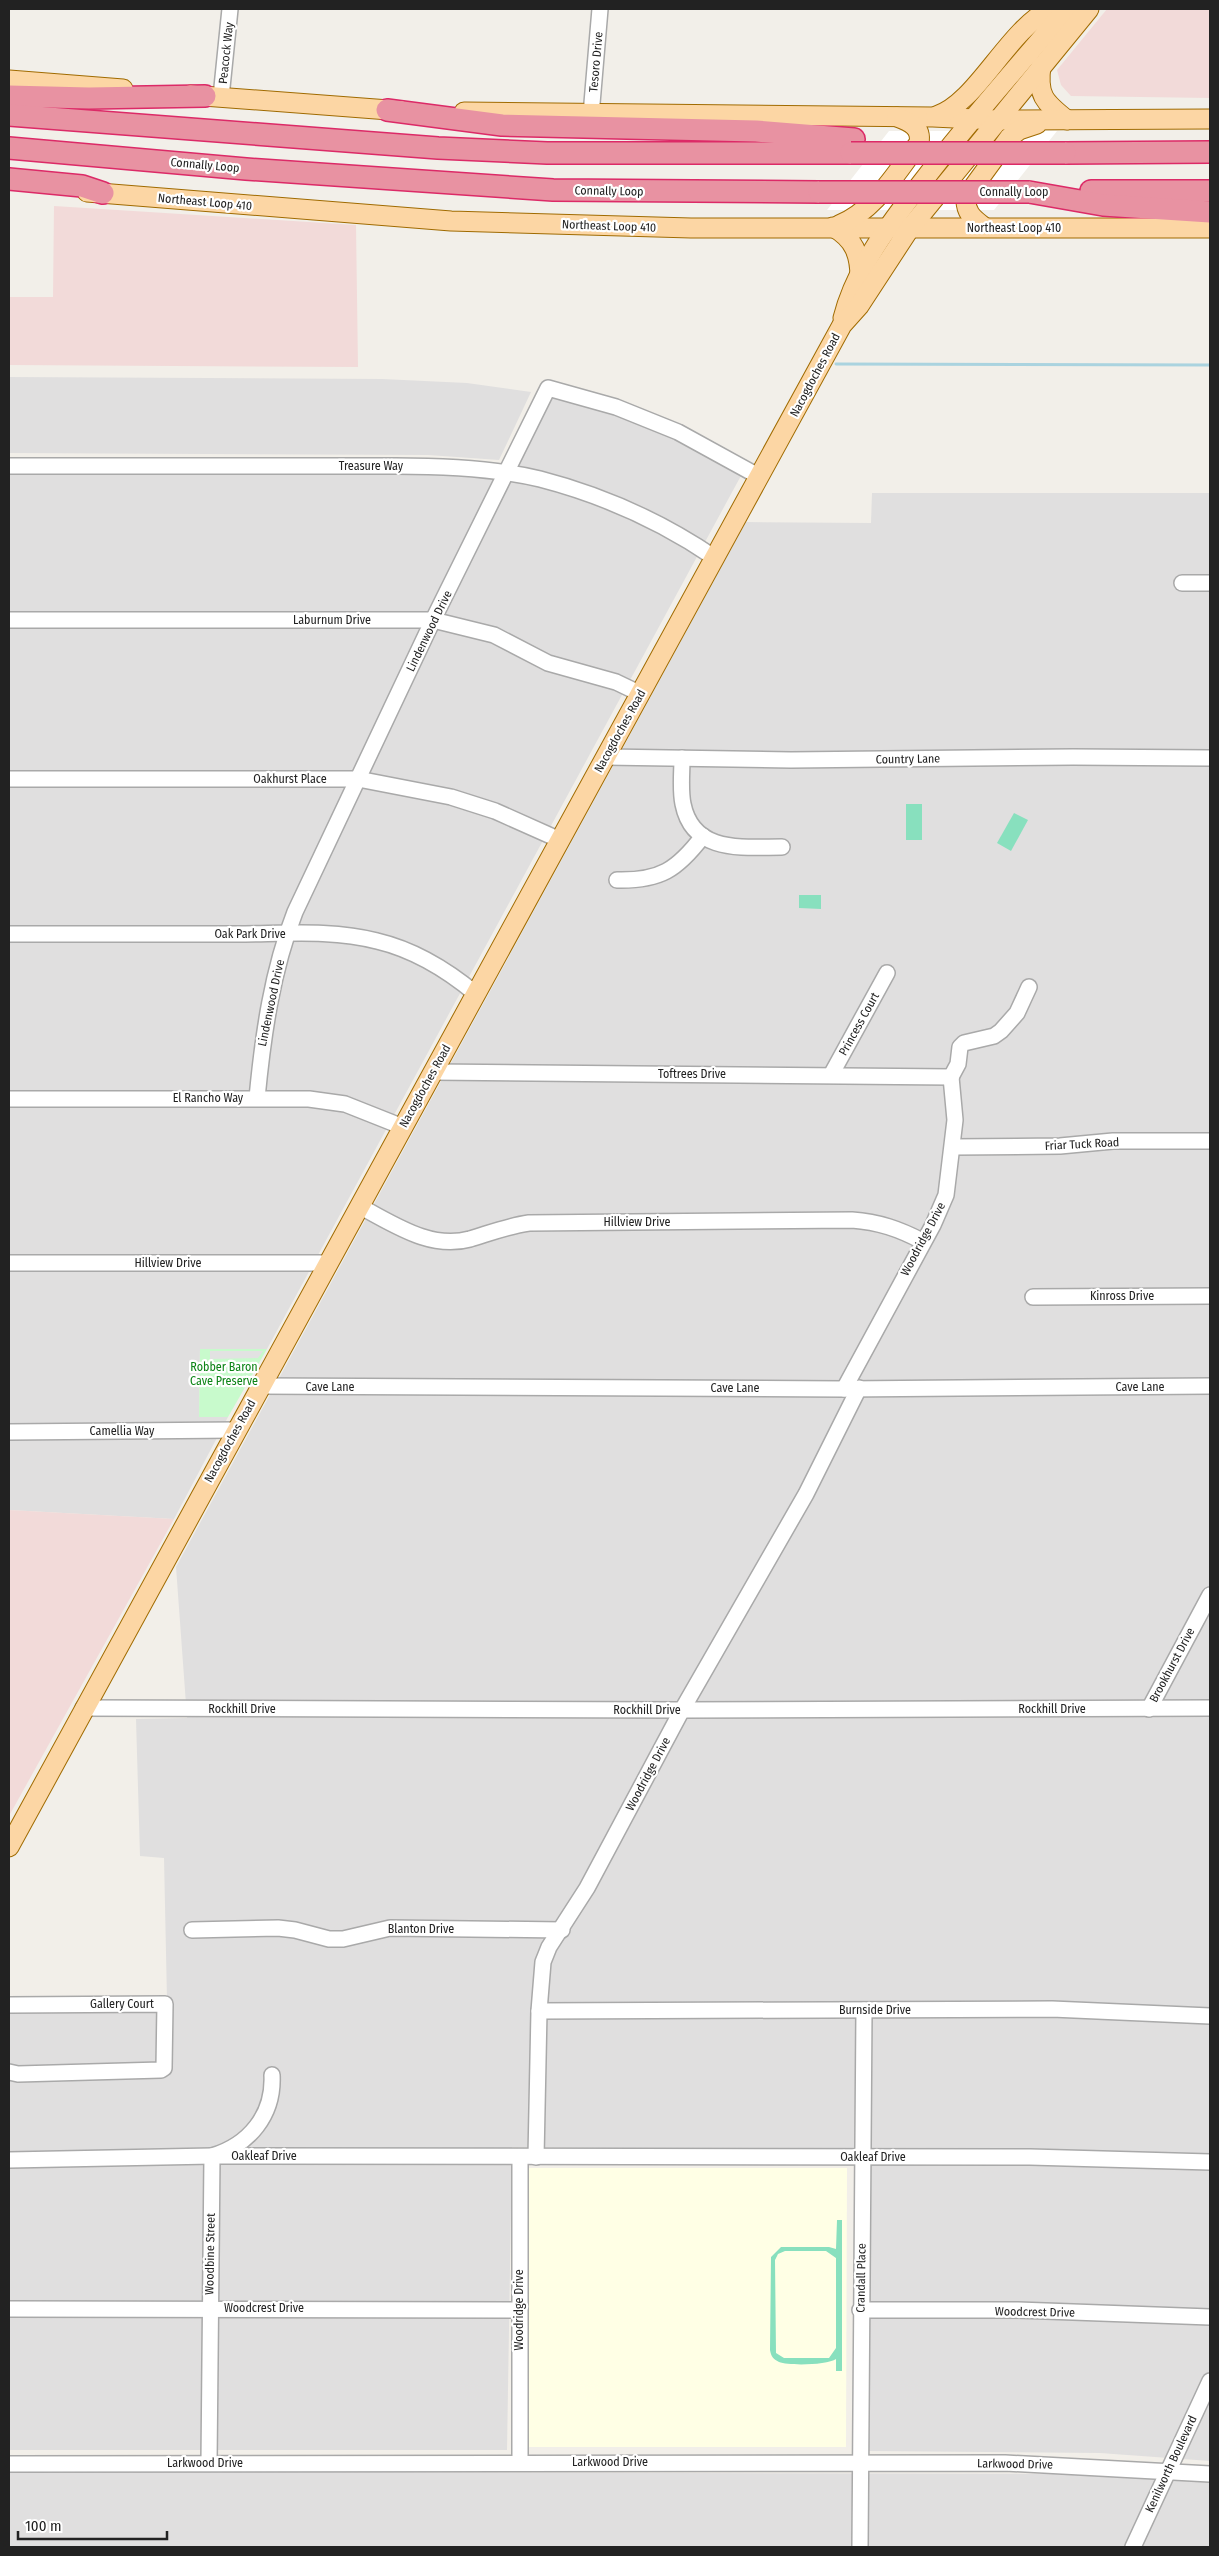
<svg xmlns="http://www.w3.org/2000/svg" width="1219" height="2556" viewBox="0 0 1219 2556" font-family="'Fira Sans Condensed',sans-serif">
	<rect width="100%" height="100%" fill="#f2efe9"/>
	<!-- residential -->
	<g fill="#e0dfdf">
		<path d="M9,377l373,2 85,4 64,9 -32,68 -71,-5 -419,-2z"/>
		<path d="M550,395l70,17 123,60 -476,877h-67l-1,67 29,1 -54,102 -165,-9v-1038l412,-1 86,10z"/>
		<path d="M872,493h338v1968l-110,-8 -231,-2 -2,-300 -355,-4 -5,303h-498v-448l158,-2 -3,-142 -24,-2 -4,-137 51,-1 -11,-151 570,-1045 125,1z"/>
		<path d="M9,2471l1059,3 142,8v65h-1201z"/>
	</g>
	<!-- commercial -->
	<g fill="#f2dad9">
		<path d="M1107,9h103v89l-139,-2 -10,-11 -4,-15z"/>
		<path d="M54,206l302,19 2,142 -349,-2v-68h44z"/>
		<path d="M9,1510l165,9 -165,297z"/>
	</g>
	<!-- education -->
	<path fill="#ffffe5" d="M527,2168h320l-1,279h-319z"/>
	<!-- park -->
	<path fill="#c8facc" d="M200,1349h67l-39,68h-29z"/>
	<!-- pitch -->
	<g fill="#88e0be" fill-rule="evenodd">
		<rect x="906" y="804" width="16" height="36"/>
		<path d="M1014,813l14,7 -17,31 -14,-8z"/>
		<path d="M799,895h22v14l-22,-1z"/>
		<path d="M837,2220h5v151h-6v-12c-8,6 -47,7 -57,3 -6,-3 -8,-6 -9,-12l1,-93 10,-10h48l7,2zM785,2251h41l10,7v90l-7,10h-45l-8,-5 -1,-93 3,-6z"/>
	</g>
	<!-- parking -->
	<path fill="#e2e2e2" d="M210,1351h53l-5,7 -48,1z"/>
	<!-- pier -->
	<path fill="#fff" d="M889,131h168l-63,79h-167z"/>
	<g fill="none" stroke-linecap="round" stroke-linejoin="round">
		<!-- stream -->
		<path stroke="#aad3df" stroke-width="3" d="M836,364l374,1"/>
		<!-- minor casing -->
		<g stroke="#a9a9a9" stroke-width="18">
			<g id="minor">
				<path d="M221,97l9,-88"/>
				<path d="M591,115l9,-106"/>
				<path d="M9,466h387c43,0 102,3 144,13 62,16 122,43 175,79"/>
				<path d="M1182,583h28"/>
				<path d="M9,620h424l61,15 54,28 68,19 25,12"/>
				<path d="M606,757l185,3 282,-3 137,1"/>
				<path d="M682,758c0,15 -2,32 1,46 10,50 60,43 99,43"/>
				<path d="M9,779h349l93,18 44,14 65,29"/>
				<path d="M617,880c43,1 60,-10 86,-44"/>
				<path d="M9,934c76,0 152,0 228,0 45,0 95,-5 140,7 38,9 69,28 99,53"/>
				<path d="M433,1072l518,5"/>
				<path d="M831,1075l56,-102"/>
				<path d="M951,1077l7,-13 2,-17 4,-4 30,-7 7,-5 16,-18 12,-26"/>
				<path d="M257,1098c6,-63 15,-127 38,-186l138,-292 115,-232 68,19 62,25 82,45"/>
				<path d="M9,1099h300l36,5 58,23"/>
				<path d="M953,1147l107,-1 53,-5h97"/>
				<path d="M359,1206c35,18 71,44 111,33 20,-6 38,-13 59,-16l323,-3c27,2 47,9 70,21"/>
				<path d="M9,1263h319"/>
				<path d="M1033,1297l177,-1"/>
				<path d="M260,1386l584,3 366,-3"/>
				<path d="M844,1389l89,-164 13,-30 9,-75 -4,-43"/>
				<path d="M9,1432l227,-2"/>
				<path d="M83,1708l599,2 528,-2"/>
				<path d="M1149,1709l61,-114"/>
				<path d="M192,1930l86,-2 17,2 34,9h14l47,-11 172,2"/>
				<path d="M9,2005l156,-1 -1,64 -3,2 -143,4 -9,-2"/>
				<path d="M539,2011l513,-2 158,7"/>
				<path d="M536,2157l3,-146 4,-49 6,-15 38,-59 95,-178 124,-216 53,-106"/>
				<path d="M9,2160l203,-4 818,1 180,5"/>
				<path d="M9,2309l510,1"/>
				<path d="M860,2310h158l192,7"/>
				<path d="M520,2462v-305"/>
				<path d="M209,2463l3,-307c37,-11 62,-41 60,-81"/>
				<path d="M9,2464l996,-1 205,11"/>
				<path d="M860,2547l4,-537"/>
				<path d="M1133,2547l77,-166"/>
			</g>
		</g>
		<!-- major casing -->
		<g stroke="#a06b00" stroke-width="21">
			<g id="major">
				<path d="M1041,66c-4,29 3,36 26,54"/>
				<path d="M9,80l114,9"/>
				<path d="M190,95l212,16"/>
				<path d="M464,112l469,5 64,3 213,-1"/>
				<path d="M936,116c40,-12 71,-85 114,-107"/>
				<path d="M87,192l364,29 240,7h519"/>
				<path d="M839,225c36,-15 56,-51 80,-82 3,-16 -9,-21 -22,-26"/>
				<path d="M833,227c21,12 27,27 27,51"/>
				<path d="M984,227c-12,-9 -19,-15 -18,-30l43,-59 10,-8 18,-6"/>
				<path d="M843,318c13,-51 48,-96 80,-137 45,-59 95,-115 144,-172"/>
				<path d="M9,1847l833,-1522 17,-19 51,-78 179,-219"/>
			</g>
		</g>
		<!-- highway casing -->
		<g stroke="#dc2a67" stroke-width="24">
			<g id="highway">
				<path d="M9,96l80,2 116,-2"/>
				<path d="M387,110l115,15 254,6 98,8"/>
				<path d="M9,115l429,33 109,5h304"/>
				<path d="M9,148l237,21 307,21 266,2"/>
				<path d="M1065,153l145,-1"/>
				<path d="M9,179l73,7 21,7"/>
				<path d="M1091,191h119"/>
				<path d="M1029,192l74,13 107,7"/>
			</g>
		</g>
		<!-- minor -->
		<use href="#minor" stroke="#fff" stroke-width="15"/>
		<!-- major -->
		<use href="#major" stroke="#fcd6a4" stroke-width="19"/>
		<!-- highway -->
		<use href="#highway" stroke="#e892a2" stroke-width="21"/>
		<!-- highway-bridge casing -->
		<g stroke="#dc2a67" stroke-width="24" stroke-linecap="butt">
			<g id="highway-bridge">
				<path d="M851,153h214"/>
				<path d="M819,192h210"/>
			</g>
		</g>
		<!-- highway-bridge -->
		<use href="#highway-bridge" stroke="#e892a2" stroke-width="21"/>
	</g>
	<g text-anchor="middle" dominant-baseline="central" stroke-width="4.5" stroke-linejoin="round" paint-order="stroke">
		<!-- street labels -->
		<g font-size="12" fill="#222" stroke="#fff">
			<text transform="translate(226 53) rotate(-84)">Peacock Way</text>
			<text transform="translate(596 62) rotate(-85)">Tesoro Drive</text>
			<text transform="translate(205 165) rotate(5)">Connally Loop</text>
			<text transform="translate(609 191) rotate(1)">Connally Loop</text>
			<text x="1014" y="192">Connally Loop</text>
			<text transform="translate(205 202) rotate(5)">Northeast Loop 410</text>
			<text transform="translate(609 226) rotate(2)">Northeast Loop 410</text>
			<text x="1014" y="228">Northeast Loop 410</text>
			<text transform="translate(815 375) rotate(-62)">Nacogdoches Road</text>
			<text x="371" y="466">Treasure Way</text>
			<text x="332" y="620">Laburnum Drive</text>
			<text transform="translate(429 631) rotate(-64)">Lindenwood Drive</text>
			<text transform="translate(620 731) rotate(-61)">Nacogdoches Road</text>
			<text transform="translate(908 759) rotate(-1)">Country Lane</text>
			<text x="290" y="779">Oakhurst Place</text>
			<text x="250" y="934">Oak Park Drive</text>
			<text transform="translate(271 1003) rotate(-78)">Lindenwood Drive</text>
			<text transform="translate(859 1024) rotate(-61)">Princess Court</text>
			<text x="692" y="1074">Toftrees Drive</text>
			<text transform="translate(425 1086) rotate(-61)">Nacogdoches Road</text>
			<text x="208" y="1098">El Rancho Way</text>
			<text transform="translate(1082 1144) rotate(-3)">Friar Tuck Road</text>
			<text x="637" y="1222">Hillview Drive</text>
			<text transform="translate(923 1239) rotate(-62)">Woodridge Drive</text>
			<text x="168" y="1263">Hillview Drive</text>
			<text x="1122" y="1296">Kinross Drive</text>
			<text x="330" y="1387">Cave Lane</text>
			<text x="1140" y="1387">Cave Lane</text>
			<text x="735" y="1388">Cave Lane</text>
			<text x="122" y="1431">Camellia Way</text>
			<text transform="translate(230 1441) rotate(-61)">Nacogdoches Road</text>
			<text transform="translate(1172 1665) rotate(-62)">Brookhurst Drive</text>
			<text x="242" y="1709">Rockhill Drive</text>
			<text x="1052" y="1709">Rockhill Drive</text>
			<text x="647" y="1710">Rockhill Drive</text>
			<text transform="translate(648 1774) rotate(-62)">Woodridge Drive</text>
			<text x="421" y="1929">Blanton Drive</text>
			<text x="122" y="2004">Gallery Court</text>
			<text x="875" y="2010">Burnside Drive</text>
			<text x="264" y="2156">Oakleaf Drive</text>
			<text x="873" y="2157">Oakleaf Drive</text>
			<text transform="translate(210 2254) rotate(-89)">Woodbine Street</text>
			<text transform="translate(861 2278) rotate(-89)">Crandall Place</text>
			<text x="264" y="2308">Woodcrest Drive</text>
			<text transform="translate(519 2310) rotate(-90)">Woodridge Drive</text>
			<text transform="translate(1035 2312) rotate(1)">Woodcrest Drive</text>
			<text x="610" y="2462">Larkwood Drive</text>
			<text x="205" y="2463">Larkwood Drive</text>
			<text transform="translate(1015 2464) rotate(1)">Larkwood Drive</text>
			<text transform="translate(1171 2464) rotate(-65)">Kenilworth Boulevard</text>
		</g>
		<!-- park labels -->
		<g font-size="12" fill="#0c8416" stroke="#fff">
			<text x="224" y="1367">Robber Baron<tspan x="224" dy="14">Cave Preserve</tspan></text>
		</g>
	</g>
	<!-- border -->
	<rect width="1219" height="2556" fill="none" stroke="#222222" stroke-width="20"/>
	<!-- scale -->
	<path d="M18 2531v8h149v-8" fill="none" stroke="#222222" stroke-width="2.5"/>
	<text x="25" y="2531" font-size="15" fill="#222222" stroke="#ffffff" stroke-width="4" paint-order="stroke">100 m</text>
</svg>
